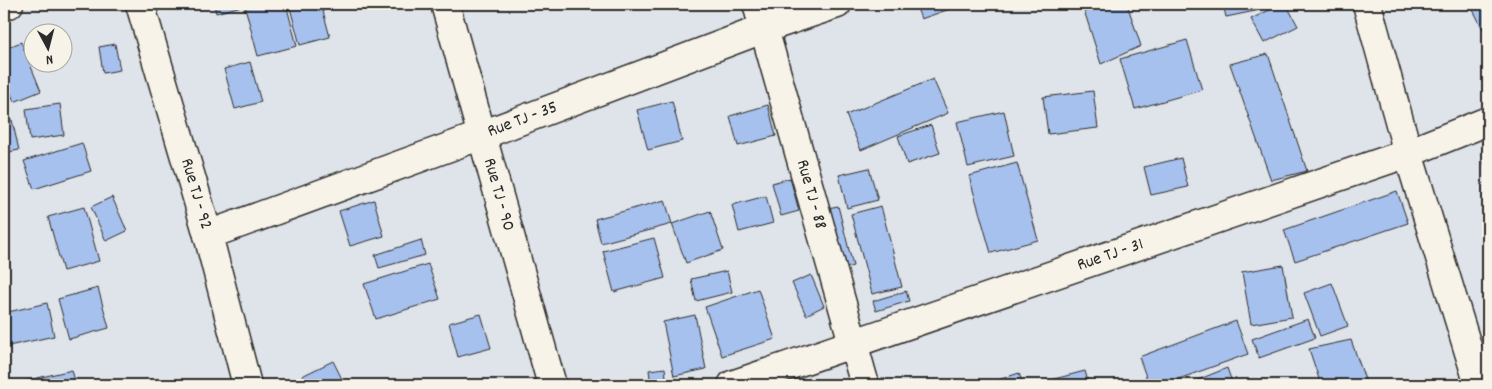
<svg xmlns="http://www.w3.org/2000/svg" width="1492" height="389" viewBox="0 0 1492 389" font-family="Dekko,sans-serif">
	<rect width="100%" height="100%" fill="#dfe4ea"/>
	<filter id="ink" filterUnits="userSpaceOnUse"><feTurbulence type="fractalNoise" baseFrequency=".02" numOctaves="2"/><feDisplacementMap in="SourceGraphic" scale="10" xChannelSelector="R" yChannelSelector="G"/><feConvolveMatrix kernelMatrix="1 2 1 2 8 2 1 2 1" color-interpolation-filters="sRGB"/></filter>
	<g filter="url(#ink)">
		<!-- building -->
		<g fill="#a7c1ee" stroke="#2b2b2b">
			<path d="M214,4h35l-33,9z"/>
			<path d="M257,4h29l11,42 -39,10 -13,-49z"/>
			<path d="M289,4h32l9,33 -30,8z"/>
			<path d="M929,4h35l-43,15 -4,-11z"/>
			<path d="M1082,4h45l14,42 -40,18z"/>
			<path d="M1223,4h36l1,6 -34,7z"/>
			<path d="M1282,4h4l12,22 -34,17 -13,-24z"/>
			<path d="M1470,4h18v27l-3,2z"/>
			<path d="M1187,40l15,50 -67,19 -15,-50z"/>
			<path d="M21,42l20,49 -27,11 -10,-28v-25z"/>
			<path d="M115,44l5,26 -17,3 -4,-26z"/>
			<path d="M1268,54l39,117 -36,9 -41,-116z"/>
			<path d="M250,62l11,40 -26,7 -11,-40z"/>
			<path d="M933,79l15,34 -87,37 -15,-35z"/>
			<path d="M1093,91l5,37 -50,6 -5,-37z"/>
			<path d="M672,101l10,40 -34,9 -11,-40z"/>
			<path d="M60,104l4,31 -34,5 -4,-31z"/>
			<path d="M768,105l8,31 -38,10 -8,-30z"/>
			<path d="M1004,111l10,45 -46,11 -11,-45z"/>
			<path d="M12,120l7,30 -15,3v-31z"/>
			<path d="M931,125l9,28 -33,11 -9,-28z"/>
			<path d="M82,143l9,28 -57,18 -10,-28z"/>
			<path d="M1181,158l7,29 -37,8 -7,-28z"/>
			<path d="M1488,161v14l-4,-13z"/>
			<path d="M1017,163l21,77 -47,13 -22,-77z"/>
			<path d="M869,168l9,32 -31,8 -8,-33z"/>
			<path d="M790,178l9,33 -18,5 -9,-33z"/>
			<path d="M1397,191l11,32 -113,38 -11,-31z"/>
			<path d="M766,196l7,27 -34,9 -7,-27z"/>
			<path d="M112,197l15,34 -21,10 -15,-34z"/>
			<path d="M374,200l10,36 -34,10 -11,-35z"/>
			<path d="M665,200l7,24 -71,19 -6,-24z"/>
			<path d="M838,206l15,60 -11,3 -14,-61z"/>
			<path d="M881,206l21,81 -30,7 -21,-80z"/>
			<path d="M84,207l15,54 -36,10 -15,-54z"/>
			<path d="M710,211l13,39 -37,13 -14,-39z"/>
			<path d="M654,238l11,40 -51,14 -11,-41z"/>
			<path d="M421,240l4,15 -46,13 -4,-13z"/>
			<path d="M428,264l12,35 -64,20 -12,-35z"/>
			<path d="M1283,265l9,52 -41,7 -9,-52z"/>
			<path d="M727,271l5,21 -36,9 -5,-22z"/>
			<path d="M811,275l13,31 -18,9 -14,-32z"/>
			<path d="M1332,283l16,43 -28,10 -16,-43z"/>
			<path d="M98,288l11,40 -40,11 -11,-40z"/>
			<path d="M758,289l17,50 -53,17 -17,-49z"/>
			<path d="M906,291l3,10 -33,10 -3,-10z"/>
			<path d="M47,303l7,33 -50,11v-34z"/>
			<path d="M481,314l10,34 -33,9 -9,-34z"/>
			<path d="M695,315l11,54 -32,7 -11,-54z"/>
			<path d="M1308,319l7,19 -56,20 -7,-19z"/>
			<path d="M1236,321l12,33 -86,31h-13l-10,-28z"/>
			<path d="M1351,340l16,45h-46l-12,-36z"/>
			<path d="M333,361l12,24h-38l-5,-9z"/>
			<path d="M665,368l2,17h-16l-2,-15z"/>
			<path d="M1227,368l6,17h-37l-1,-4z"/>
			<path d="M72,370l4,15h-69z"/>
			<path d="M1085,371l4,14h-54v-1z"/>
			<path d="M1019,373l4,12h-40z"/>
		</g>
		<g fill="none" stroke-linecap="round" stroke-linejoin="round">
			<!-- minor casing -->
			<g stroke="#2b2b2b" stroke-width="31">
				<g id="minor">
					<path id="s1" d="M140,4l68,231 39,150"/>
					<path id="s2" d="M445,4l107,381"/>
					<path id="s3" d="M757,4l108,381"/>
					<path d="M1367,4l41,149 71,232"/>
					<path d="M4,5l5,-1"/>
					<path id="s4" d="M208,235l274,-100 281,-106 74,-25"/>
					<path id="s5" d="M732,385l676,-232 80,-32"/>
				</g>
			</g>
			<!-- minor -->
			<use href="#minor" stroke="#f7f3e8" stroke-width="28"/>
		</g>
	</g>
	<g text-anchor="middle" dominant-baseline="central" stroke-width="4" stroke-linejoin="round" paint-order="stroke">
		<!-- street labels -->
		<g font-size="18" fill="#2b2b2b" stroke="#f7f3e8">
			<text stroke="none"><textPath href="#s4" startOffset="335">Rue TJ - 35</textPath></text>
			<text stroke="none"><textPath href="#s1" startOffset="198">Rue TJ - 92</textPath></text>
			<text stroke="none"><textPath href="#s2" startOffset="198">Rue TJ - 90</textPath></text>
			<text stroke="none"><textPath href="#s3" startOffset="198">Rue TJ - 88</textPath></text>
			<text stroke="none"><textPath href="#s5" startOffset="400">Rue TJ - 31</textPath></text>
		</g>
	</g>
	<!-- margin -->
	<rect width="1492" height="389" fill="none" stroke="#f7f3e8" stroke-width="20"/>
	<rect x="10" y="10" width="1472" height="369" fill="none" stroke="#2b2b2b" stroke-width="2" filter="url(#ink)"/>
	<!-- north arrow -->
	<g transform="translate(48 48) rotate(173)"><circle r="24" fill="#f7f3e8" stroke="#a5a39c"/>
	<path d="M0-4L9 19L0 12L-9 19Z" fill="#2b2b2b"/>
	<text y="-8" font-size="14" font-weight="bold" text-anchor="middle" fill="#2b2b2b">N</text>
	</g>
</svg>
